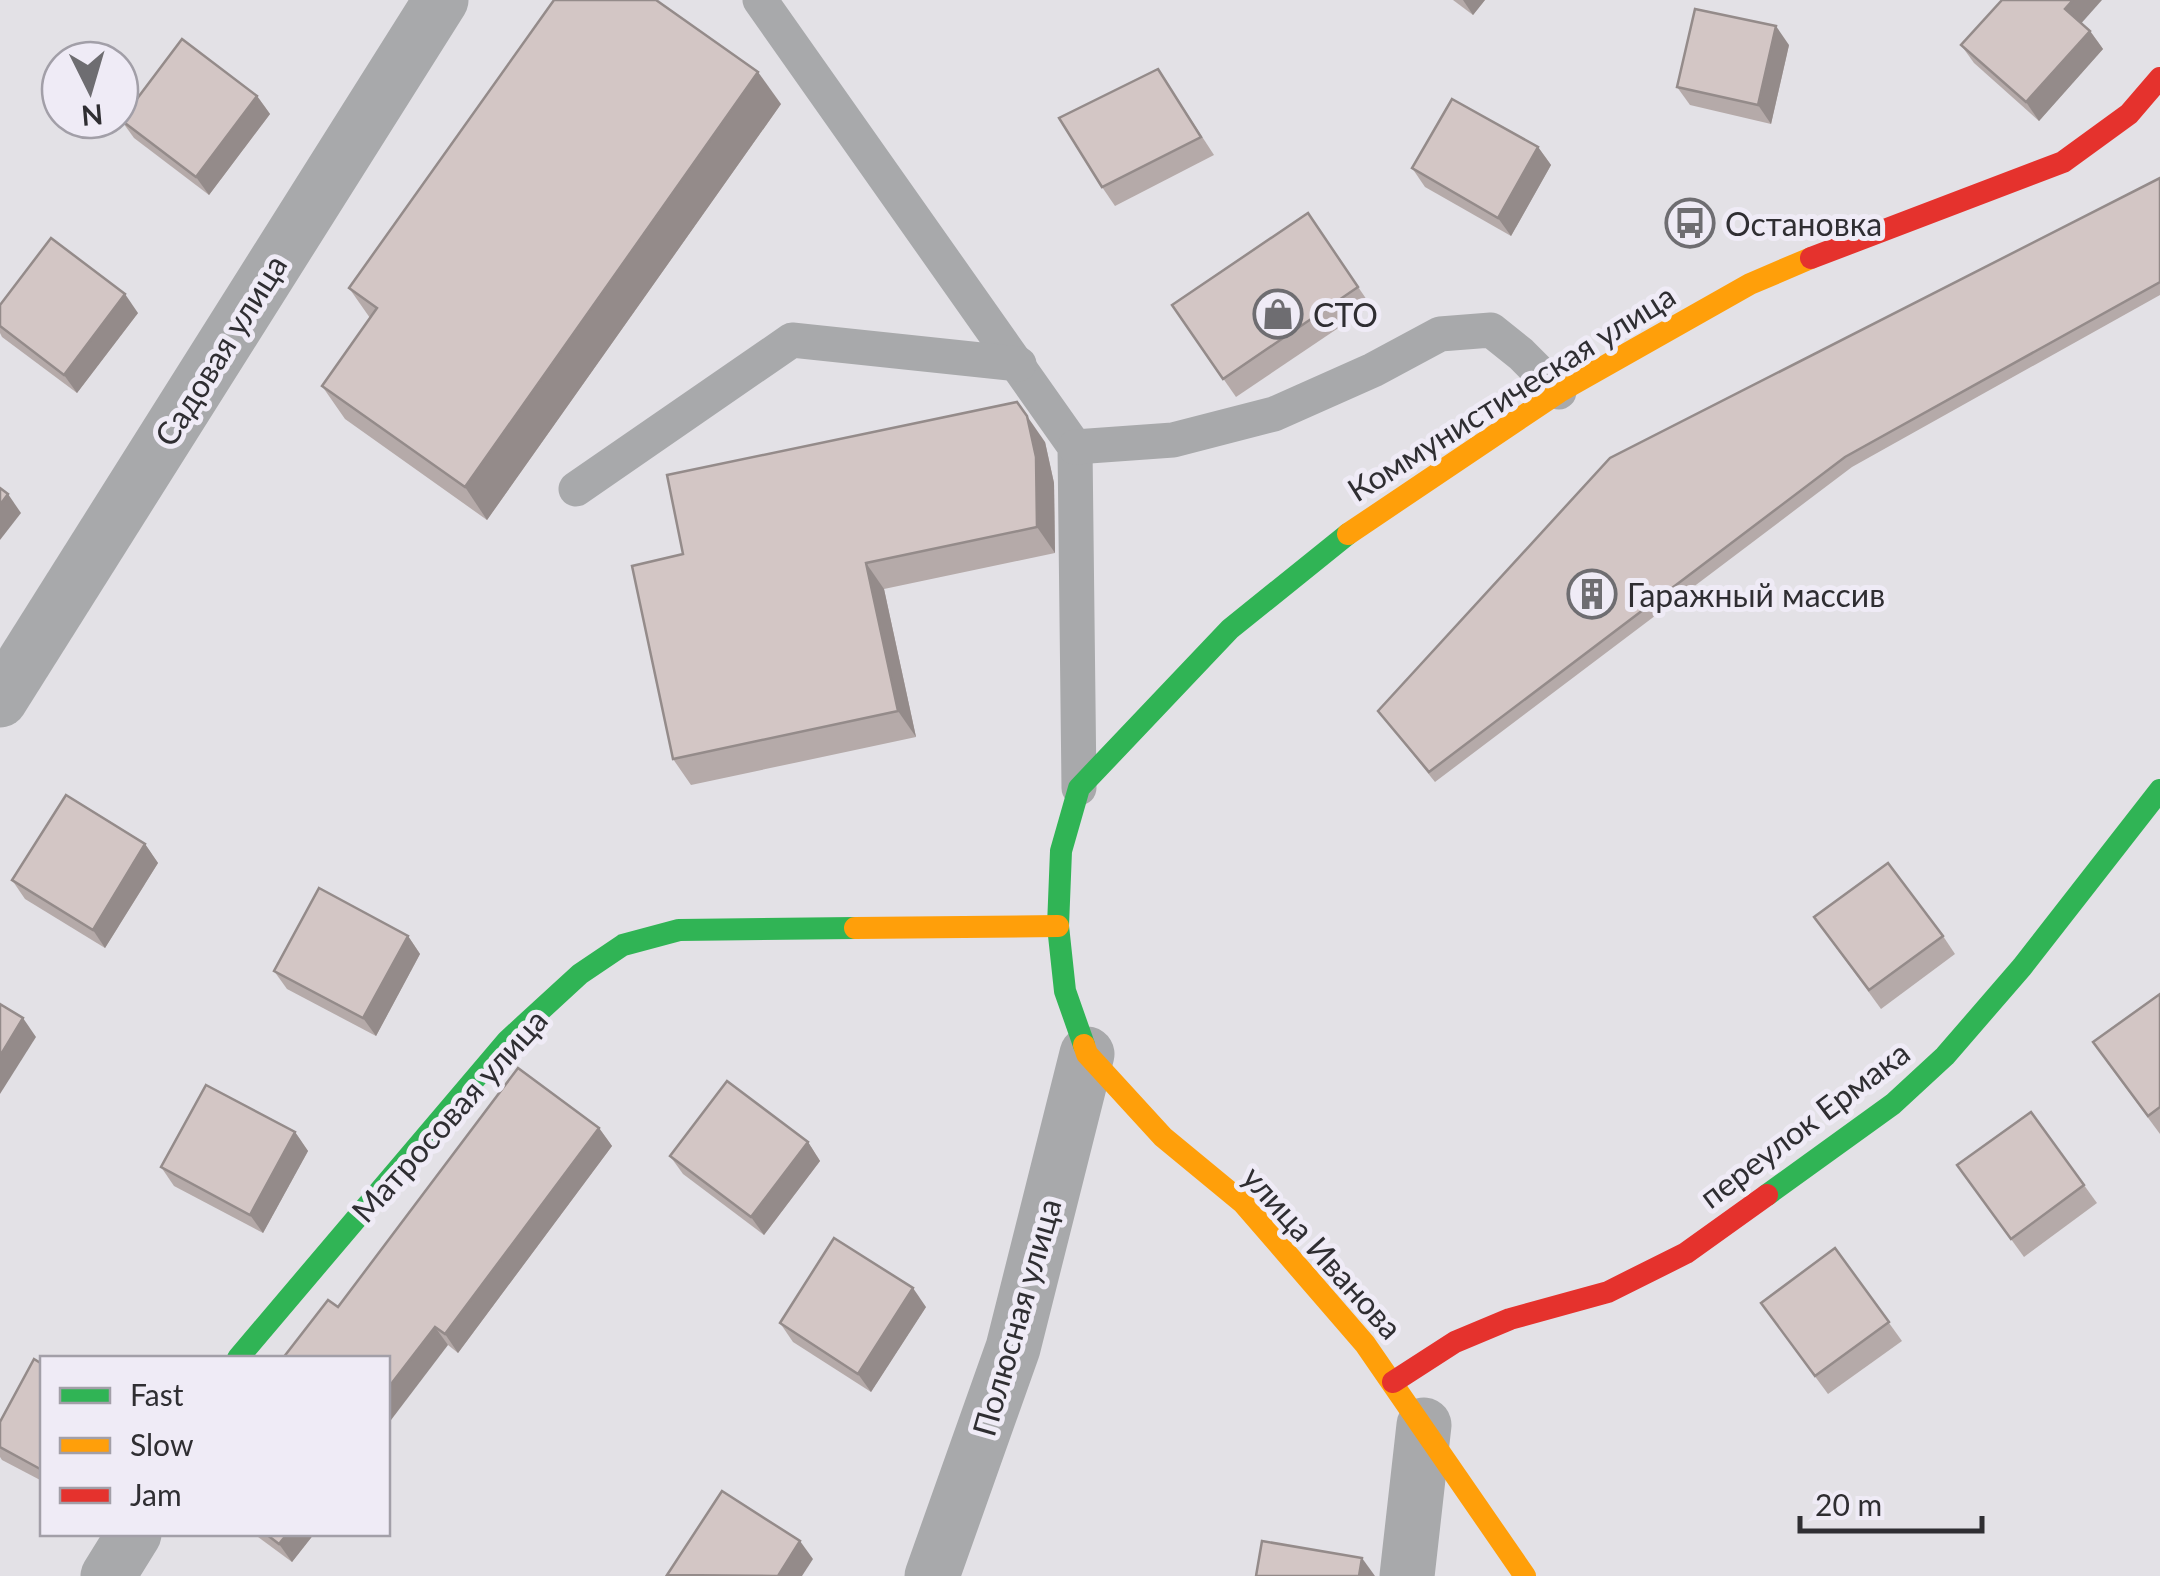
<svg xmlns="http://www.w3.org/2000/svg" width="2160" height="1576" viewBox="0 0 2160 1576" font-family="Lato,sans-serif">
	<rect width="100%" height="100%" fill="#e3e1e6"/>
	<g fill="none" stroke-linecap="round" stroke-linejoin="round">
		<!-- lane -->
		<g stroke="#a8a9ab" stroke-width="35">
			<path d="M760,0l315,447 4,341"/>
			<path d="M1075,447l98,-7 101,-26 99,-44 67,-36 51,-4 30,24 38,38"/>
			<path d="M576,489l216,-149 227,24"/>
		</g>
		<!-- street -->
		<g stroke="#a8a9ab" stroke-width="55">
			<path d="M0,700l441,-700"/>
			<path d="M108,1576l26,-42"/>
			<path d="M932,1576l81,-228 74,-294"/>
			<path d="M1407,1576l17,-151"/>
		</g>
		<!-- fast -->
		<g stroke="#30b455" stroke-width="22">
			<path d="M1084,1045l-19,-54 -7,-65 3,-75 18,-63 151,-159 118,-95"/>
			<path d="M1767,1195l126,-91 52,-48 77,-89 138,-177"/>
			<path d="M238,1358l269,-317 73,-67 43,-29 56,-15 176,-2"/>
		</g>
		<!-- slow -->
		<g stroke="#ff9f0a" stroke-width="22">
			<path d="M1348,534l211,-142 191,-108 61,-26"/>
			<path d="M855,928l203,-2"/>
			<path d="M1084,1045l3,9 76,83 80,66 122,141 160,232"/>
		</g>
		<!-- jam -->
		<g stroke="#e5322d" stroke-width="22">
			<path d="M1811,258l252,-96 66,-48 31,-36"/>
			<path d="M1393,1382l62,-40 55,-23 98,-27 78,-39 81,-58"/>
		</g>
	</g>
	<!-- wall -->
	<g fill="#b5aaa9">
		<path d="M1453,0h32l-12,15z"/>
		<path d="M2081,23l9,8 13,18 -64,72 -65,-58 -13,-18z"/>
		<path d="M1789,45l-18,79 -81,-19 -13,-18z"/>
		<path d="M1158,69l56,86 -99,51 -13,-19z"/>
		<path d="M257,96l13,18 -61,81 -75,-57 -13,-18z"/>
		<path d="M781,104l-294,416 -142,-101 -23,-33 48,-68 -21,-30z"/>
		<path d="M1538,147l13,18 -40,71 -86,-49 -13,-19z"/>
		<path d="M2160,178v117l-308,172 -417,315 -57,-71z"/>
		<path d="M1308,213l63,93 -135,91 -64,-92z"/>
		<path d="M0,305l138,8 -61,80 -75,-56 -2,-4z"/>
		<path d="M1045,442l9,41 1,70 -171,36 32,148 -225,48 -18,-26 10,-205z"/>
		<path d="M145,844l13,19 -53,85 -80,-49 -13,-19z"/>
		<path d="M1814,917l129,19 12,18 -74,55z"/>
		<path d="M408,936l12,18 -44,82 -89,-47 -13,-18z"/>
		<path d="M2160,994v140l-54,-73z"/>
		<path d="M2031,1112l66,91 -73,54 -67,-92z"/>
		<path d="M599,1128l13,18 -154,207 -10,-8 -110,-38z"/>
		<path d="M295,1132l13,19 -45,82 -89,-47 -13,-19z"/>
		<path d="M808,1142l12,19 -56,74 -81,-61 -13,-18z"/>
		<path d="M1835,1248l67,93 -74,53 -54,-73z"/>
		<path d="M926,1307l-55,85 -78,-50 -13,-19z"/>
		<path d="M42,1364v117l-40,-21 -2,-3v-35z"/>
		<path d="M254,1534h60l-22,28z"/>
	</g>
	<!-- shaded-wall -->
	<g fill="#948b8a">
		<path d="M1463,0h22l-12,15z"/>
		<path d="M2073,0h29l-24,27 -13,-18z"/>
		<path d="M1776,26l13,19 -18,79 -13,-19z"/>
		<path d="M2090,31l13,18 -64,72 -13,-19z"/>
		<path d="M758,72l23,32 -294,416 -22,-33z"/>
		<path d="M257,96l13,18 -61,81 -13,-18z"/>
		<path d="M1538,147l13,18 -40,71 -13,-18z"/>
		<path d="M125,294l13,19 -61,80 -13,-18z"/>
		<path d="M1027,416l18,26 9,41 1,70 -18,-26z"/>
		<path d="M8,494l13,19 -21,27v-35z"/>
		<path d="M866,563l18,26 32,148 -18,-26z"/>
		<path d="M145,844l13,19 -53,85 -12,-18z"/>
		<path d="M408,936l12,18 -44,82 -13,-18z"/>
		<path d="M23,1018l13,19 -36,57v-38z"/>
		<path d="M599,1128l13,18 -154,207 -13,-19z"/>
		<path d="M295,1132l13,19 -45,82 -13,-18z"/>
		<path d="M808,1142l12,19 -56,74 -13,-18z"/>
		<path d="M913,1288l13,19 -55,85 -13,-18z"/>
		<path d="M435,1327l13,18 -60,79v-36z"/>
		<path d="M287,1534h27l-22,28 -13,-18z"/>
		<path d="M800,1541l13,18 -11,17h-24z"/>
		<path d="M1362,1558l13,18h-16z"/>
	</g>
	<!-- building -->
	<g fill="#d3c6c5" stroke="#948b8a" stroke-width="2.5">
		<path d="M554,0h102l102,72 -293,415 -143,-101 55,-78 -28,-20z"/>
		<path d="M2002,0h71l-8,9 25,22 -64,71 -65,-57z"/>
		<path d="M1695,9l81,17 -18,79 -81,-18z"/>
		<path d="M182,39l75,57 -61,81 -75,-57z"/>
		<path d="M1158,69l43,68 -99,50 -43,-69z"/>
		<path d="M1452,99l86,48 -40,71 -86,-50z"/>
		<path d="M2160,178v104l-315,175 -416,315 -51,-61 232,-253z"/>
		<path d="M1308,213l50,74 -135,92 -51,-74z"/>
		<path d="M51,238l74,56 -61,81 -64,-49v-21z"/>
		<path d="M1017,402l10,14 9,41 1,70 -171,36 32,148 -225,48 -41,-193 51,-12 -16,-79z"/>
		<path d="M0,488l8,6 -8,11z"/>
		<path d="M66,795l79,49 -52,86 -81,-50z"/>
		<path d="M1888,863l55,73 -74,54 -55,-73z"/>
		<path d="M319,888l89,48 -45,82 -89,-47z"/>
		<path d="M2160,994v113l-12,9 -55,-74z"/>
		<path d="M0,1004l23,14 -23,38z"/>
		<path d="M518,1068l81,60 -154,206 -10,-7 -47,61v-30h-105l45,-58 10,7z"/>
		<path d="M727,1081l81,61 -57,75 -81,-61z"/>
		<path d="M206,1085l89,47 -45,83 -89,-48z"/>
		<path d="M2031,1112l53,73 -73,54 -54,-74z"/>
		<path d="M834,1238l79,50 -55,86 -78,-51z"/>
		<path d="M1835,1248l54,74 -74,54 -54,-73z"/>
		<path d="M34,1359l8,5v106l-42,-23v-25z"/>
		<path d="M722,1491l78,50 -22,35 -111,-1z"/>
		<path d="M266,1534h21l-8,10z"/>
		<path d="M1262,1541l100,17 -3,18h-103z"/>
	</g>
	<!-- icons -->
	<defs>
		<g id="bus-ring" transform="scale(2.5)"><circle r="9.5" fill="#efebf6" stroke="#6e6d71" stroke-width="1.5"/><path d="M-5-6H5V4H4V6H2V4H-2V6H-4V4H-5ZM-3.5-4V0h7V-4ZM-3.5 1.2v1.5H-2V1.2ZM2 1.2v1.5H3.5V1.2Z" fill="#6e6d71"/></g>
		<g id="shop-ring" transform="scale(2.5)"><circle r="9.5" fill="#efebf6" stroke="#6e6d71" stroke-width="1.5"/><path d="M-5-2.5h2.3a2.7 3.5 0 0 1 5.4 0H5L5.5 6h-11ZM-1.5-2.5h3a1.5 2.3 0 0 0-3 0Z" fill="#6e6d71"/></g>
		<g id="building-ring" transform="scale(2.5)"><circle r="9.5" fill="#efebf6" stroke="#6e6d71" stroke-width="1.5"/><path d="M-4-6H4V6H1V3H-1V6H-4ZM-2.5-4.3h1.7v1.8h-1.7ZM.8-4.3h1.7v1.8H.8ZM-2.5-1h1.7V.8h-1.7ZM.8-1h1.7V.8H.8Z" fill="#6e6d71"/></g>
	</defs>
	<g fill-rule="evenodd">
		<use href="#bus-ring" x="1690" y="223"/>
		<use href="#shop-ring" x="1278" y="314"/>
		<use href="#building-ring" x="1592" y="594"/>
	</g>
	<g text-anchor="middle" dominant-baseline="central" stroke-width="10" stroke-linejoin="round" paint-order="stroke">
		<!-- poi labels -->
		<g font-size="32" fill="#2f2e32" stroke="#efebf6" text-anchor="start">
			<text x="1725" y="223">Остановка</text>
			<text x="1313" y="314">СТО</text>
			<text x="1627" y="594">Гаражный массив</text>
		</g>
		<!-- street labels -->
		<g font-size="32" fill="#2f2e32" stroke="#efebf6">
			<text transform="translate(220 350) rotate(-58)">Садовая улица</text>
			<text transform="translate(1511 392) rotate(-32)">Коммунистическая улица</text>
			<text transform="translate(449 1115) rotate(-48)">Матросовая улица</text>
			<text transform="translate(1804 1124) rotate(-37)">переулок Ермака</text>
			<text transform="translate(1323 1252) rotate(48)">улица Иванова</text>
			<text transform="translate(1016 1317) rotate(-74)">Полюсная улица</text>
		</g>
	</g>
	<!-- legend -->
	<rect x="40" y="1356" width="350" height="180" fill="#efebf6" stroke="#a29fa8" stroke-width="2.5"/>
	<rect x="60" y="1388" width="50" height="15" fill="#30b455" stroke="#a29fa8" stroke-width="2.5"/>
	<text x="130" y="1406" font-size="30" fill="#2f2e32">Fast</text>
	<rect x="60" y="1438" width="50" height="15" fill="#ff9f0a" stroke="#a29fa8" stroke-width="2.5"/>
	<text x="130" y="1456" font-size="30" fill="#2f2e32">Slow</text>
	<rect x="60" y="1488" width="50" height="15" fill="#e5322d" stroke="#a29fa8" stroke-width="2.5"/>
	<text x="130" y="1506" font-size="30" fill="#2f2e32">Jam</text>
	<!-- north arrow -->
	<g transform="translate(90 90) rotate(175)"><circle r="48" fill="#efebf6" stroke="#a29fa8" stroke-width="2.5"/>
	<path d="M0-8L18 38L0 25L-18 38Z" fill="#6e6d71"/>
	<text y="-15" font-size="28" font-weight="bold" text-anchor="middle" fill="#2f2e32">N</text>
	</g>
	<!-- scale -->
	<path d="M1800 1516v15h182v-15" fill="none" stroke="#2f2e32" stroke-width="5"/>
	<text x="1815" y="1516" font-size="30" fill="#2f2e32" stroke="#efebf6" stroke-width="8" paint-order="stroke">20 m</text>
</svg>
